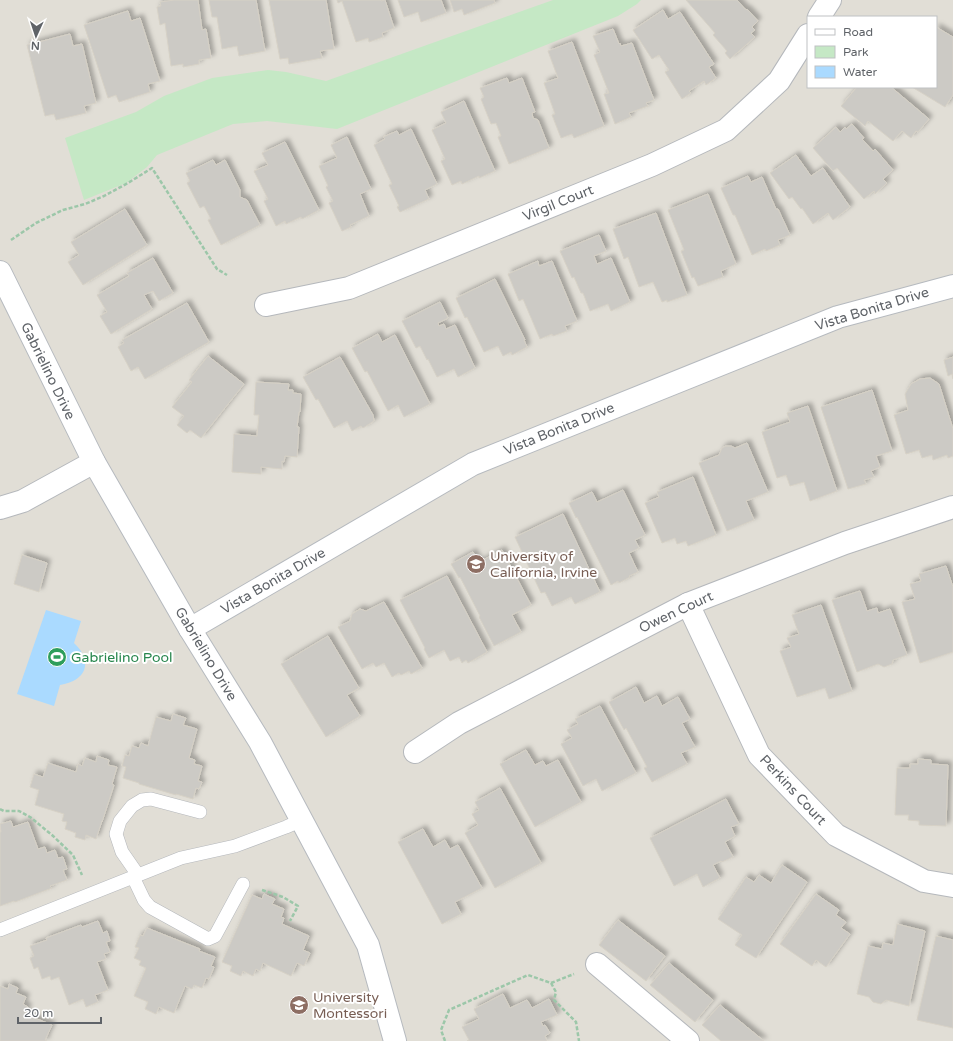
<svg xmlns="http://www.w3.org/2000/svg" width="953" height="1041" viewBox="0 0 953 1041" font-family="'Varela Round',sans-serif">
	<defs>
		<filter id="shadow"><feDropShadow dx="3.5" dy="-3.5" stdDeviation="2" flood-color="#0004"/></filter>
	</defs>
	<rect width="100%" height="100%" fill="#f1efe8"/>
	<!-- education -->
	<path fill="#e1ded6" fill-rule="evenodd" d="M0,0h953v1041h-953zM808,17h128v70h-128z"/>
	<!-- green -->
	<path fill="#c5e8c5" d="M553,0h88l-4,4 -19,12 -281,113 -70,-8 -34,3 -76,31 -10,12 -21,16 -42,17 -19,-62 71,-26 28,-16 48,-18 56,-8 18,2 40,9z"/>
	<!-- water -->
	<path fill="#aadaff" d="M46,610l35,11 -7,22c20,19 12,38 -14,42l-6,21 -37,-12z"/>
	<!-- building -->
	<g fill="#cccac5" stroke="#d6d1c6" filter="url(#shadow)">
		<path d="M175,0h23l4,30 4,-1 5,29 -12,2v4l-16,3v-3l-12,2 -6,-43 -5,2 -3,-18 4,-1 -1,-4z"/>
		<path d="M209,0h47l9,51 -26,5 -2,-10 -15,3 -5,-32h-5z"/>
		<path d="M269,0h57l8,49 -14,2 2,7 -33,6 -1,-6 -8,1z"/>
		<path d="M337,0h44v1l4,-1 9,28 -12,5 1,4 -14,5 -1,-4 -12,4 -14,-41 -4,2z"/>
		<path d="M398,0h43l5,13 -25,9 -3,-10 -14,5z"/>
		<path d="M450,0h44l1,3 -31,12 -2,-6 -8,3z"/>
		<path d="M686,0h51l8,9 3,1 10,11 -6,6 3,3 -4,3 4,4 -25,22 -5,-6 2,-2 -14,-16 2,-2z"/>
		<path d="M663,10l5,9 12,-7 34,52 -5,3 7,11 -10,7 -2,-4 -15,10 2,2 -9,6 -17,-27 4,-2 -10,-15 -7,4 -19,-29z"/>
		<path d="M128,11l3,10 9,-3 20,63 -12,3 2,8 -31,10 -3,-7 -8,3 -24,-73z"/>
		<path d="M936,27l17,10v58l-8,12 -33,-20h24z"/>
		<path d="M613,29l6,15 1,-1 1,3 11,-3 22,57 -8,3 2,3 -19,7 2,4 -16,7 -11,-30 5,-1 -15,-38 6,-3 -7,-16z"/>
		<path d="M70,34l3,12 9,-2 14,59 -12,3 2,7 -30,7 -2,-6 -9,2 -18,-71z"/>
		<path d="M572,42l32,84 -30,12 -2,-4 -11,4 -9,-23 3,-1 -11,-31 14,-5 -10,-27z"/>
		<path d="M507,78l2,5 13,-5 13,34 -3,1 1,5 5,2 11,28 -40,16 -11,-27 3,-1 -5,-13 -5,1 -10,-25 3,-2 -4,-9z"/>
		<path d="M857,87h34l38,32 -11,13 -2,-1 -5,7 -9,-7 -9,10 -25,-20 -3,5 -24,-20z"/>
		<path d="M464,101l31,70 -16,7v-2l-17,8 -1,-3 -9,4 -11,-24 4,-2 -13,-29 14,-7 -5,-11z"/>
		<path d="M852,124l12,14 -2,1 11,12 2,-2 18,21 -10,9 4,4 -12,11 -1,-3 -10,8 -27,-31 -4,3 -20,-23 23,-21 4,5 5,-5 1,2z"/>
		<path d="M411,129l26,55 -12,6 4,9 -29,13 -3,-5 2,-1 -10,-21 3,-1 -18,-39 11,-6 -2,-2 14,-6 2,4z"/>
		<path d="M347,137l24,52 -11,5 9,22 -19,9 1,2 -9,4 -13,-28 4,-2 -7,-14 2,-1 -9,-20 18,-8 -6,-13z"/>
		<path d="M285,142l34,68 -17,9 -1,-2 -15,7 -1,-3 -9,5 -12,-25 4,-2 -14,-28 14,-6 -6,-12z"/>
		<path d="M796,155l15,21 12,-8 27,39 -17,13 -5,-7 -15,11 -11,-16 -1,1 -9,-12 -3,2 -19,-26z"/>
		<path d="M213,160l3,5 9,-5 15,30v7l7,3 13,25 -39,20 -13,-25 3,-1 -7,-13 -4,2 -13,-25 3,-2 -4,-8z"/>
		<path d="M748,176l3,6 11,-5 14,32h2l12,26 -12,5 2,5 -14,6 -1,-2 -13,6 -17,-40h-2l-12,-27z"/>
		<path d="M708,194l28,70 -15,7 2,6 -25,9 -4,-9 -2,1 -11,-27 3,-1 -16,-40z"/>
		<path d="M125,209l22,36 -64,40 -15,-23 11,-7 -8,-13z"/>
		<path d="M656,213l31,82 -20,7v-2l-5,2 -9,-20 -14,5 -11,-30 -4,2 -11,-30z"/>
		<path d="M599,235l7,16 -12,5 3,8 14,-6 19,44 -19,9 -3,-7 -18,7 -7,-18h-2l-7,-16 -2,1 -12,-27z"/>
		<path d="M153,258l20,35 -14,8 -6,-10 -9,4 8,14 -41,25 -11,-18 7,-4 -10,-17 32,-19 -2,-3z"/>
		<path d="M538,261l1,5 13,-5 25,60 -12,5 2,5 -14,5 -1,-2 -12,5 -17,-40 -4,2 -11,-27z"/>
		<path d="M495,279l30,61h-1l3,7 -15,8 -1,-3 -8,4 -5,-10 -14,6 -17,-35 -2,1 -9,-20z"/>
		<path d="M440,302l8,16 -10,5 1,3 5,-2 2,5 9,-4 20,43 -17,9 -4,-8 -17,8 -9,-18 -1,1 -7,-14 -4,2 -14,-27z"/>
		<path d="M187,303l22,39 -64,37 -7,-12 -7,4 -13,-24 6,-4 -2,-3z"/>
		<path d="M378,334l4,8 13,-7 35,69 -26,13 -6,-12 -10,6 -21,-40 -2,1 -13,-24z"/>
		<path d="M208,356l36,28 -43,54 -11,-8 -3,3 -10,-8 7,-9 -12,-9 20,-25 -3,-2z"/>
		<path d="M340,357l33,58 1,6 -11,7 -2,-2 -9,5 -5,-10 -13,7 -16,-29 -2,1 -13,-23z"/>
		<path d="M953,357v22l-1,-5 -4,2 -4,-16z"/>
		<path d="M930,378l9,6 14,45v27l-5,2 -1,-3 -14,5 -1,-5 -10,3 -3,-8 -13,4 -12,-39 14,-5 -3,-16 6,-10 9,-5z"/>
		<path d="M256,382l33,2 -1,6h5v3l8,1 -1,18h-1l-2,15h2l-2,30 -12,-1 -1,6 -2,-1v8l-21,-2v7l-29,-2 2,-38 23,2 2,-21h-5z"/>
		<path d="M872,390l20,61 -16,5 4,11 -9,4 3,6 -10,3 2,4 -18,5 -27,-82z"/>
		<path d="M808,406l29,85 -27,10 -6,-19 -14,4 -4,-11 -9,3 -15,-46 28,-10 -3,-9z"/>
		<path d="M747,443l21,49 -22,9 8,19 -27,11 -28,-68 20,-8 3,-7 4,-2h5l4,2z"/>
		<path d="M693,477l23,58 -28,11 -2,-5 -9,3 -2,-6 -13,5 -17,-40 14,-6 -2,-5z"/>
		<path d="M623,490l22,45 -10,5 4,8 -10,5 9,19 -9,4 1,1 -11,6 -1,-2 -7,4 -34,-68 -1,1 -7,-15 23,-11 5,10z"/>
		<path d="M563,514l37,78 -25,12 -4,-7 -19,9 -7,-14 -4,1 -26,-56z"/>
		<path d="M502,550l29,55 -19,10 9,17 -27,14 -15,-29 1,-1 -20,-39 -1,1 -8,-14 22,-12 6,10z"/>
		<path d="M22,555l25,8 -8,29 -25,-8z"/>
		<path d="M946,566l7,21v65l-33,11 -18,-61 13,-3 -5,-15 11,-3 -2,-7z"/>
		<path d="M447,576l40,76 -19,11 -2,-3 -4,3 -3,-6 -9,4 -6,-11 -15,8 -5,-9 1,-1 -25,-48z"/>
		<path d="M860,591l7,20 10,-3 1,5 12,-4 17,46 -14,5 -1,4 -8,3 -6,-3 -21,8 -25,-72z"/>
		<path d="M384,602l38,66 -11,6 -2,-3 -8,4 -2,-2 -7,4 -8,-14 -8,4 -3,-4 -11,6 -24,-42 12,-6 2,-7 8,-5 6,2z"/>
		<path d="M821,605l31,86 -23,8 -4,-11 -28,9 -17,-46 11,-4 -4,-9 12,-4 -7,-19z"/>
		<path d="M328,636l31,52 -12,7 13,21 -34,21 -45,-73z"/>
		<path d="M636,687l8,16 13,-7 5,10 16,-9 12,22 -8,4 13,24 -14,6 6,11 -35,18 -8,-14 3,-1 -21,-39 -2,2 -15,-28z"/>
		<path d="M600,706l36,67 -34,18 -6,-12 -13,7 -22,-42 11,-6 -5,-8 11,-6 -3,-5z"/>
		<path d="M173,714l13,4 -3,7 14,4 -8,29 6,2 -1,4 8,2 -4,15 4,1 -3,7 -3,-1 -3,11 -17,-5v1l-37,-11v-1l-16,-5 3,-11 -4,-1 3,-11 4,1 3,-10 7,2 2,-5 7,3 8,-29 15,4z"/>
		<path d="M526,750l9,15 8,-4 3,5 12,-6 23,42 -46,25 -35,-63z"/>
		<path d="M97,756l12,4 -1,5 9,2 -5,17 2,1 -12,37v-1l-6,18 -10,-4 -1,5 -10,-3 1,-4 -11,-4 2,-7 -5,-1 2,-7 -29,-9 4,-15 -9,-3 4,-13 9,3 5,-14 28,9 2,-8 4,2 3,-8 11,4z"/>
		<path d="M918,759l13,1v4l17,1 -2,61 -27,-1v-4l-11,-1 1,-5h-14l2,-47h13v-4h8z"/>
		<path d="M500,788l41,75 -46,25 -30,-55 13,-8 -6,-11 7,-4 -4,-8z"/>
		<path d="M726,799l13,25 -8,3 4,9 -10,6 8,15 -11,5 -1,-1 -8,4 7,13 -17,9 -6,-13 -23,12 -24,-48z"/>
		<path d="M11,821l2,6 15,-5 10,27 7,-2 2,6 8,-3 3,8 5,-1 4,12 -4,1 4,10 -17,6 2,2 -37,14 -1,-1 -14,5v-74h1l-1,-8z"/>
		<path d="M423,829l10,18 12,-7 5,9 8,-4 24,43 -27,14 6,12 -19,10 -44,-82z"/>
		<path d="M782,865l25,17 -51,76 -21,-13 7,-10 -24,-16 28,-42 8,5 5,-7 12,8z"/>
		<path d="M264,894l11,5 -3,5 12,5 -3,8 3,1 -2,6 27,12 -6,14 7,3 -6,13 -7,-3 -6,13 -28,-13 -3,8 -4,-2 -3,7 -10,-5 -2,5 -11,-5 2,-5 -10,-4 30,-67 10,4z"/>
		<path d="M816,894l23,16 -3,5 10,7 -5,6 9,6 -24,33 -10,-7 -4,6 -32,-22z"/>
		<path d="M618,920l47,36 -19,25 -47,-36z"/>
		<path d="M98,921l5,12 4,-2 3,10 -4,1 4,10 -6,2 2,5 -9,3 11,28 -13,5 3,7 -12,5 -3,-8 -14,6 -10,-28 -8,3 -1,-4 -8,3 -4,-12 -4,2 -4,-11 4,-2 -4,-10 17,-6 -1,-2 35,-13 1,2z"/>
		<path d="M897,924l28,7 -16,75 -23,-6 -5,4 -8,-2 -4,-5 -12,-3 11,-48 14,3 1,-6 10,2z"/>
		<path d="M147,928l53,21 -1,2 16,6 -4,9 3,1 -5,12 -3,-1 -4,10 -8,-3 -2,4 -7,-3 -11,27 -15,-6 -3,7 -11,-5 3,-7 -14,-6 12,-28 -7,-3 2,-4 -7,-3 5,-10 -4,-1 5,-12 3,1z"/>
		<path d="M936,936l17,4v88l-36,-8z"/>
		<path d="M669,963l44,37 -18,22 -45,-37z"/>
		<path d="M9,984l9,4 -2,5 10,4 -3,7 5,3 -3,7 27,11 -7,15 2,1h-47v-55l8,3z"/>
		<path d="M503,994l7,14 17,-8 5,8 17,-9 8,16 -16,7 2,4 2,-1 5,8 -5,3 2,5h-80l2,-1 -7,-13 17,-8 -5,-10z"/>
		<path d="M720,1005l44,36h-43l-19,-16z"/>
	</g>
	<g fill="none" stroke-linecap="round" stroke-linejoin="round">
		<!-- lane casing -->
		<g stroke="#b5b8bc" stroke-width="14">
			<g id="lane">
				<path d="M138,875l-16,-23 -6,-18 4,-13 12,-15 10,-6 9,-1 49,13"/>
				<path d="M133,877l11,23 6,7 58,32 7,-3 28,-52"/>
				<path d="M0,930l181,-72 54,-12 51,-19 16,-7"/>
			</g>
		</g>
		<!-- street casing -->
		<g stroke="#b5b8bc" stroke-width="24">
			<g id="street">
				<path d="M819,17l11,-17"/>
				<path d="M266,305l83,-17 303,-123 74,-35 53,-49 29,-46"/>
				<path d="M0,508l23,-7 71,-39"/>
				<path d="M688,604l71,151 77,80 88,46 29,5"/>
				<path d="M415,752l44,-29 229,-119 157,-61 108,-36"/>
				<path d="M597,964l91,77"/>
			</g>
		</g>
		<!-- secondary casing -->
		<g stroke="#b6babf" stroke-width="24">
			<g id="secondary">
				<path d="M0,272l94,190 96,167 70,113 108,203 27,96"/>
				<path d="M190,629l283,-165 365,-147 115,-31"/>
			</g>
		</g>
		<!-- path -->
		<g stroke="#9cc7a9" stroke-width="2.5" stroke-dasharray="4 2" stroke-linecap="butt">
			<path d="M11,240l25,-17 27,-13 22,-6 19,-8 24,-13 24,-15 65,101 10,6"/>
			<path d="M0,809l4,2h15l11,6 22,18 21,20 9,20"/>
			<path d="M262,890l21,7 15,9 -8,15"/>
			<path d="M551,983l23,-9"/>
			<path d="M445,1041l-4,-11 8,-20 79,-35 23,8 5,9 -2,8 22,22 3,19"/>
		</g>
		<!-- lane -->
		<use href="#lane" stroke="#fff" stroke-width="13"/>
		<!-- street -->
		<use href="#street" stroke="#fff" stroke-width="22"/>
		<!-- secondary -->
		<use href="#secondary" stroke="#fff" stroke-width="22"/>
	</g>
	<!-- icons -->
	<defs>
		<g id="university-disc" transform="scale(1)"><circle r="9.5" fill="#8d6e63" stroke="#fff"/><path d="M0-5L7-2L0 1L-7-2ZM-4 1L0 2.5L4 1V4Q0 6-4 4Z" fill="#fff"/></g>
		<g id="stadium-disc" transform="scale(1)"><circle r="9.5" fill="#2e9e5b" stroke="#fff"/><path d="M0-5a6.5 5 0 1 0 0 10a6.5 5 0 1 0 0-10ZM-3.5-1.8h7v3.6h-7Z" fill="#fff"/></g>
		<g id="school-disc" transform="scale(1)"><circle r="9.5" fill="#8d6e63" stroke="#fff"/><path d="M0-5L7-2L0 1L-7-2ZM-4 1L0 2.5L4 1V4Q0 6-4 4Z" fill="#fff"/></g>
	</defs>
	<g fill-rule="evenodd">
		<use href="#university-disc" x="476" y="564"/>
		<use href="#stadium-disc" x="57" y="657"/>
		<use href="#school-disc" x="299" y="1005"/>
	</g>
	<g text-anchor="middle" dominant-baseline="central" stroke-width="4" stroke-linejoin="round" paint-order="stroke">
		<!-- street labels -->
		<g font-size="14" fill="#5f6368" stroke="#fff">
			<text transform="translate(558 203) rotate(-22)">Virgil Court</text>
			<text transform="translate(872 309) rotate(-17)">Vista Bonita Drive</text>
			<text transform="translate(48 371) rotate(64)">Gabrielino Drive</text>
			<text transform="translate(559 429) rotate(-22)">Vista Bonita Drive</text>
			<text transform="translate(273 581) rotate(-30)">Vista Bonita Drive</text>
			<text transform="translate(676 612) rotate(-25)">Owen Court</text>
			<text transform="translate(206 654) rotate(59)">Gabrielino Drive</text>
			<text transform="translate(793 790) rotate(47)">Perkins Court</text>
		</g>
		<!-- education labels -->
		<g font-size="14" fill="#785e54" stroke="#fff" text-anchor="start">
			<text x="490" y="556">University of<tspan x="490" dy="16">California, Irvine</tspan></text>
			<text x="313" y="997">University<tspan x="313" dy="16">Montessori</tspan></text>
		</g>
		<!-- leisure labels -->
		<g font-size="14" fill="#27864d" stroke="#fff" text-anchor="start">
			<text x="71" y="657">Gabrielino Pool</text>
		</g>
	</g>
	<!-- legend -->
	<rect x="807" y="16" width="130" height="72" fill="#ffffff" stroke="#bfc1c3"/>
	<rect x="815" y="29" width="20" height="6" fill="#ffffff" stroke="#bfc1c3"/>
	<text x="843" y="36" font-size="12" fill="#5f6368">Road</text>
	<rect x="815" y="46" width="20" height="12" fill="#c5e8c5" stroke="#bfc1c3"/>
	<text x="843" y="56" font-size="12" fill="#5f6368">Park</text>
	<rect x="815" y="66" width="20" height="12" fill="#aadaff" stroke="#bfc1c3"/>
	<text x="843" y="76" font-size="12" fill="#5f6368">Water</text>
	<!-- north arrow -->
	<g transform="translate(36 36) rotate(183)" stroke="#ffffff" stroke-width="3" paint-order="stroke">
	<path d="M0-3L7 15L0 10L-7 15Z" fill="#5f6368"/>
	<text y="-6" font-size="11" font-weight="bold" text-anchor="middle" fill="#5f6368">N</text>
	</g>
	<!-- scale -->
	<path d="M18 1017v6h83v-6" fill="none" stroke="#5f6368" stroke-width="2"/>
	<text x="24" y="1017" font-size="12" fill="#5f6368" stroke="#ffffff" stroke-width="3" paint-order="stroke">20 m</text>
</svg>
